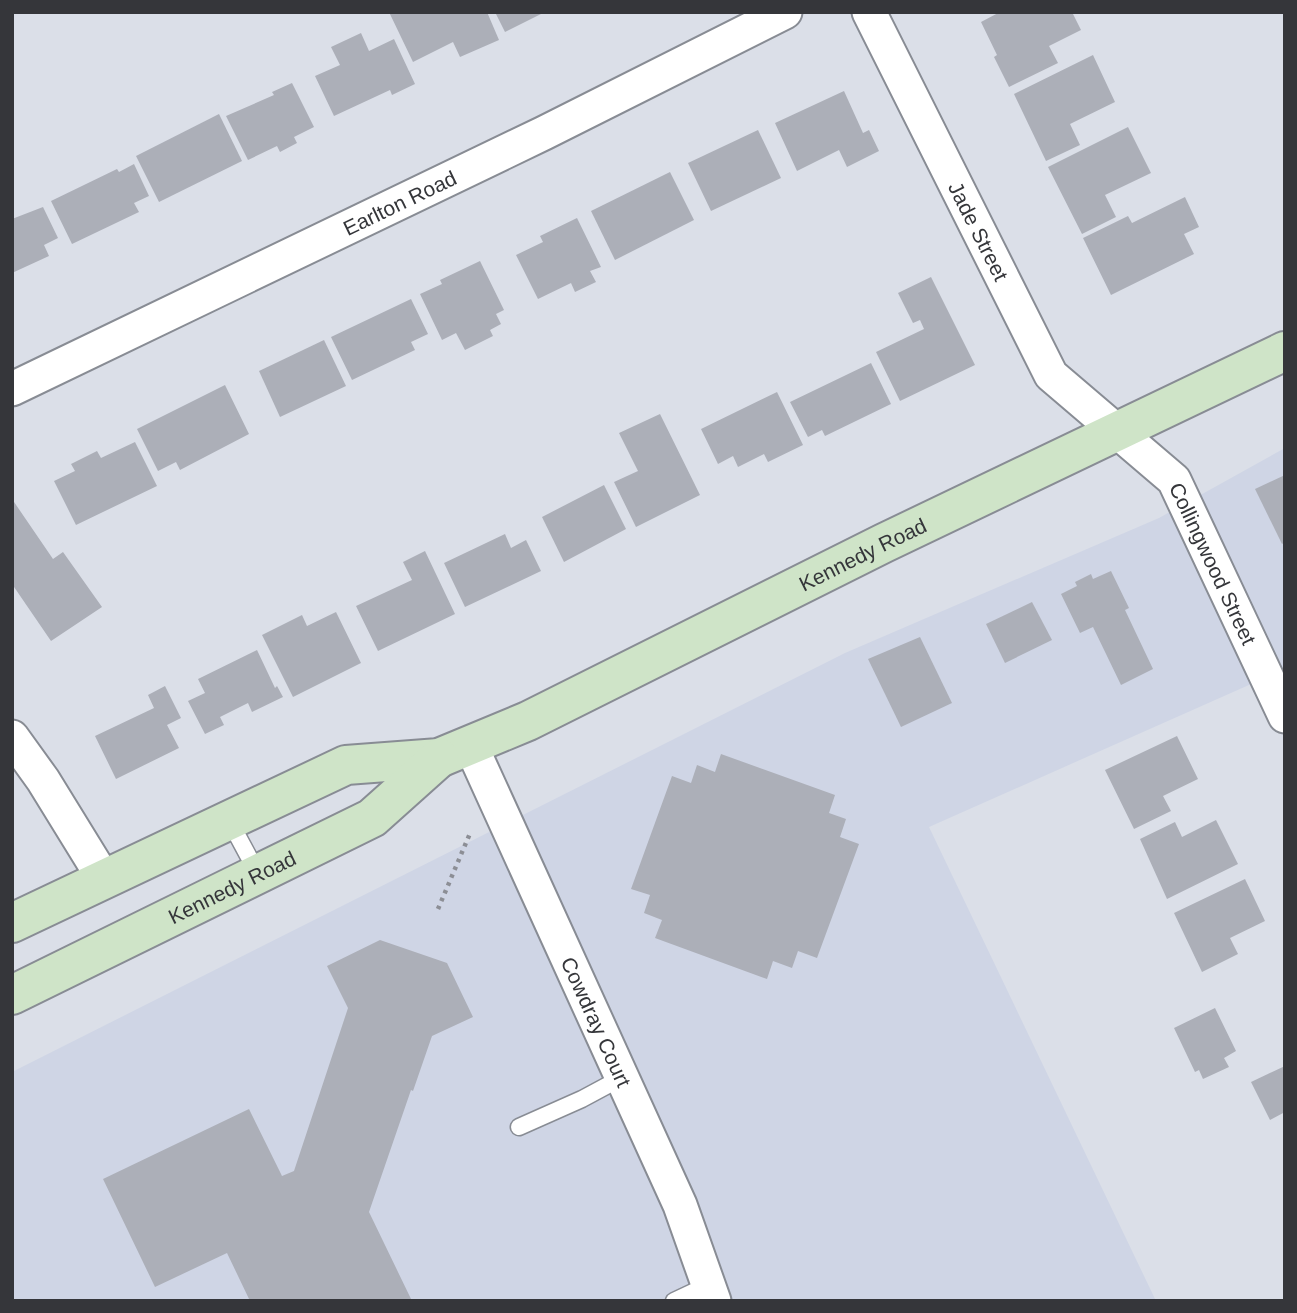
<svg xmlns="http://www.w3.org/2000/svg" width="1297" height="1313" viewBox="0 0 1297 1313" font-family="Arial,sans-serif">
	<rect width="100%" height="100%" fill="#dbdfe8"/>
	<!-- built -->
	<path fill="#cfd5e5" d="M1285,448v221l-356,158 227,474h-1144v-229l833,-419 314,-135z"/>
	<!-- building -->
	<g fill="#acafb8">
		<path d="M389,12h98l12,28 -39,17 -7,-15 -40,20z"/>
		<path d="M495,12h50l-40,20z"/>
		<path d="M1000,12h72l9,18 -32,16 9,17 -49,24 -15,-30 3,-2 -16,-33z"/>
		<path d="M361,33l8,18 25,-12 21,45 -23,11 -2,-5 -56,26 -19,-40 25,-11 -9,-18z"/>
		<path d="M1093,55l22,47 -45,22 10,21 -34,16 -32,-67z"/>
		<path d="M292,83l22,44 -20,10 3,6 -17,9 -3,-6 -29,14 -22,-44 48,-21 -2,-3z"/>
		<path d="M844,91l19,42 6,-3 10,21 -32,16 -8,-17 -42,21 -22,-48z"/>
		<path d="M219,114l23,47 -83,41 -23,-46z"/>
		<path d="M1128,127l23,46 -46,22 11,22 -34,17 -34,-67z"/>
		<path d="M758,130l23,48 -70,33 -23,-48z"/>
		<path d="M134,164l15,32 -15,7 5,9 -67,32 -21,-43 66,-32 2,3z"/>
		<path d="M670,172l24,48 -79,40 -24,-49z"/>
		<path d="M1185,197l14,30 -15,7 10,20 -83,41 -28,-57 45,-22 4,7z"/>
		<path d="M43,207l15,31 -14,7 5,11 -37,17v-54z"/>
		<path d="M577,218l24,49 -11,4 6,11 -21,10 -4,-9 -33,16 -22,-44 27,-13 -3,-6z"/>
		<path d="M480,261l24,49 -8,4 5,10 -11,6 3,6 -28,14 -9,-17 -14,7 -22,-46 22,-10 -2,-4z"/>
		<path d="M931,277l44,88 -75,36 -24,-49 48,-23 -4,-9 -7,3 -15,-30z"/>
		<path d="M411,299l17,35 -17,8 4,8 -63,30 -21,-43z"/>
		<path d="M324,340l22,46 -66,31 -21,-46z"/>
		<path d="M871,363l20,41 -66,32 -3,-6 -14,7 -18,-35z"/>
		<path d="M225,385l24,49 -69,36 -4,-8 -18,9 -21,-42z"/>
		<path d="M777,392l26,53 -35,17 -4,-8 -26,13 -5,-11 -15,8 -17,-35z"/>
		<path d="M660,414l40,81 -64,32 -22,-45 24,-11 -19,-38z"/>
		<path d="M135,442l22,44 -81,39 -22,-44 21,-10 -4,-7 26,-13 4,7z"/>
		<path d="M1285,475v67l-3,2 -27,-55z"/>
		<path d="M604,485l22,44 -62,33 -22,-45z"/>
		<path d="M12,499l41,60 10,-7 39,55 -51,34 -39,-57z"/>
		<path d="M505,534l6,14 15,-8 15,31 -76,36 -21,-44z"/>
		<path d="M425,551l30,63 -77,37 -22,-45 56,-26 -9,-18z"/>
		<path d="M1111,571l18,37 -4,2 28,59 -32,16 -28,-58 -13,6 -19,-39 16,-8 -2,-4 16,-8 2,5z"/>
		<path d="M1032,602l20,38 -47,23 -19,-39z"/>
		<path d="M336,612l25,51 -68,34 -31,-62 40,-20 5,11z"/>
		<path d="M920,637l32,66 -51,24 -33,-68z"/>
		<path d="M257,650l18,38 2,-2 6,11 -31,15 -4,-9 -28,14 4,8 -19,9 -17,-33 17,-8 -7,-14z"/>
		<path d="M165,686l16,32 -14,7 12,23 -63,31 -21,-43 59,-28 -6,-13z"/>
		<path d="M1177,736l21,43 -35,17 8,15 -37,18 -29,-59z"/>
		<path d="M721,754l114,41 -6,18 17,6 -6,18 19,7 -42,114 -19,-7 -6,17 -19,-7 -6,18 -112,-41 7,-18 -18,-7 6,-18 -19,-6 41,-113 19,7 6,-18 18,7z"/>
		<path d="M1216,820l22,44 -71,35 -27,-60 35,-17 7,15z"/>
		<path d="M1245,879l20,42 -35,17 8,16 -36,18 -28,-59z"/>
		<path d="M380,940l67,23 26,54 -41,19 -19,55 -2,-1 -42,122 43,89h-162l-23,-48 -72,34 -52,-108 146,-70 33,67 12,-5 54,-163 -21,-42z"/>
		<path d="M1215,1008l21,43 -12,7 5,9 -26,12 -4,-9 -4,2 -21,-44z"/>
		<path d="M1285,1066v46l-15,8 -19,-38z"/>
	</g>
	<g fill="none" stroke-linecap="round" stroke-linejoin="round">
		<!-- service casing -->
		<g stroke="#888c94" stroke-width="19">
			<g id="service">
				<path d="M229,820l29,54"/>
				<path d="M519,1127l63,-28 41,-22"/>
				<path d="M674,1301l34,-16"/>
			</g>
		</g>
		<!-- minor casing -->
		<g stroke="#888c94" stroke-width="37">
			<g id="minor">
				<path id="s1" d="M869,12l182,363 123,105 111,236"/>
				<path id="s2" d="M12,389l532,-256 241,-121"/>
				<path d="M12,737l31,43 61,99"/>
				<path id="s3" d="M471,746l209,459 34,96"/>
			</g>
		</g>
		<!-- secondary casing -->
		<g stroke="#888c94" stroke-width="42">
			<g id="secondary">
				<path id="s4" d="M12,923l334,-158 93,-7 89,-37 356,-178 401,-192"/>
				<path id="s5" d="M12,995l360,-177 67,-60"/>
			</g>
		</g>
		<!-- path -->
		<path stroke="#8c8e95" stroke-width="4.5" stroke-dasharray="3.5 5" stroke-linecap="butt" d="M438,909l33,-78"/>
		<!-- service -->
		<use href="#service" stroke="#fff" stroke-width="16"/>
		<!-- minor -->
		<use href="#minor" stroke="#fff" stroke-width="33"/>
		<!-- secondary -->
		<use href="#secondary" stroke="#cfe4c8" stroke-width="38"/>
	</g>
	<g text-anchor="middle" dominant-baseline="central" stroke-width="5" stroke-linejoin="round" paint-order="stroke">
		<!-- street labels -->
		<g font-size="21" fill="#35363a" stroke="#dbdfe8">
			<text stroke="none"><textPath href="#s2" startOffset="430">Earlton Road</textPath></text>
			<text stroke="none"><textPath href="#s1" startOffset="245">Jade Street</textPath></text>
			<text stroke="none"><textPath href="#s4" startOffset="933">Kennedy Road</textPath></text>
			<text stroke="none"><textPath href="#s1" startOffset="660">Collingwood Street</textPath></text>
			<text stroke="none"><textPath href="#s5" startOffset="245">Kennedy Road</textPath></text>
			<text stroke="none"><textPath href="#s3" startOffset="303">Cowdray Court</textPath></text>
		</g>
	</g>
	<!-- border -->
	<rect width="1297" height="1313" fill="none" stroke="#35363a" stroke-width="28"/>
</svg>
